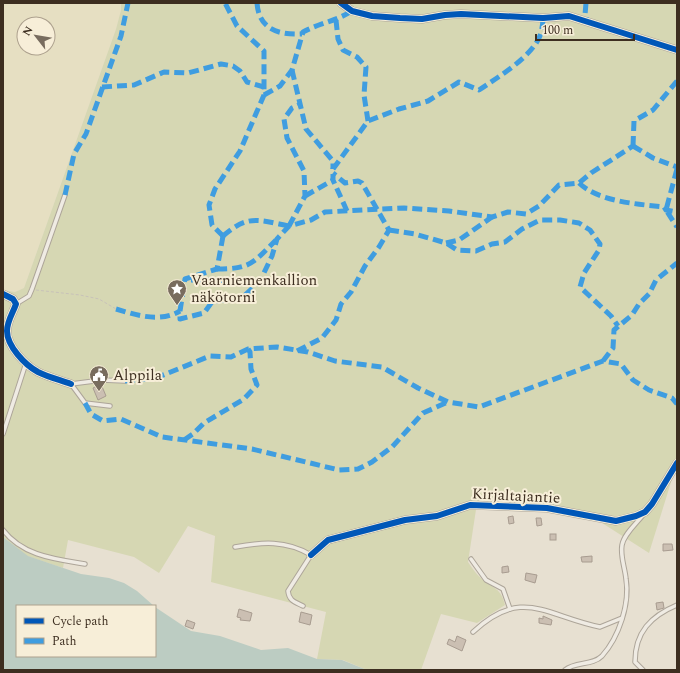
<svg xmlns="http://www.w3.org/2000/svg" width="680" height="673" viewBox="0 0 680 673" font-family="Spectral,serif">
	<rect width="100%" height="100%" fill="#e7e0d1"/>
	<!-- farmland -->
	<path fill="#e6dfc2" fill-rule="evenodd" d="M3,3h118v7l-5,19 -92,259 -9,4 -12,-2zM24,24h24v24h-24z"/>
	<!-- green -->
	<path fill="#d6d7b3" d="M121,3h556v460l-28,90 -61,-39 -111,-11 -9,59c4,6 9,13 14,17 12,10 19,9 23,26l-28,18 -36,-9 -20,56h-54l-24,-10 -26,-1 9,-47 -115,-30 4,-46 -27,-10 -29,47 -25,-16 -66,-17 -5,28 -36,-12 -24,-19v-247l12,2 9,-4 92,-259 5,-19z"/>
	<!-- water -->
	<path fill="#bcccc2" d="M3,537l25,19 53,18 28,4 15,5 13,8 17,15h-137v50h138v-49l36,24 29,5 41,14 27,-2 29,11 25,1 25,10h-364z"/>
	<!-- building -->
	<g fill="#cbbfb2" stroke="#a89c90">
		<path d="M101,384l5,12 -8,4 -5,-12z"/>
		<path d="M513,516l1,7 -5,1 -1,-7z"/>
		<path d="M536,518h5l1,7 -5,1z"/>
		<rect x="550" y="534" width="6" height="6"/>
		<path d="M663,544h9l1,6 -10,1z"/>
		<path d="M592,556v6h-10l-1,-5z"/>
		<path d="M508,566l1,6 -7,1v-6z"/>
		<path d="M526,573l11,2 -2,8 -10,-3z"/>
		<path d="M663,602l1,6 -7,2 -1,-7z"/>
		<path d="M239,609l13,4 -2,8 -10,-1 1,-2 -4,-1z"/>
		<path d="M301,612l11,3 -2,10 -11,-3z"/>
		<path d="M543,616l9,4 -1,5 -12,-2v-5l4,1z"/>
		<path d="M187,620l8,3 -2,6 -8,-3z"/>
		<path d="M457,636l9,4 -4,11 -15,-7 2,-5 6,3z"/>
	</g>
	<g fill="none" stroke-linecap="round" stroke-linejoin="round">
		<!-- lane casing -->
		<g stroke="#ada599" stroke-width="5.5">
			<g id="lane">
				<path d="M16,304l13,-8 3,-7 33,-94"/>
				<path d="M110,406l-25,-3 -14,-19 31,-4 23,1"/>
				<path d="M3,434l23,-71"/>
				<path d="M3,530c20,26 52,29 82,34"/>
				<path d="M235,547c27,-5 51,-7 76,8l-23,36c1,10 7,11 15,15"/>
				<path d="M471,559l15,21 17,9 7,20"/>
				<path d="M473,632c49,-46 73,-16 127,-5l22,-9"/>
				<path d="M565,670c11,-9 27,-4 37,-14 17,-19 28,-52 24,-77 -1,-11 -6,-23 -4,-34 2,-11 14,-21 21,-30"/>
				<path d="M643,670l-8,-8c0,-30 16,-46 42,-57"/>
			</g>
		</g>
		<!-- street casing -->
		<g stroke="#ada599" stroke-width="9">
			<g id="street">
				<path d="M341,3l11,8 20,5 28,2 22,1 23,-4 16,-1 82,4 26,-2 108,34"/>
				<path d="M3,294l10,5 3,5c-3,9 -9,17 -9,27 0,15 18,34 31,41 10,5 22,8 33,12"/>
				<path d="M311,555l17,-15 77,-20 32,-4 33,-11 77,3 69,13 20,-5 9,-4 7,-8 25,-41"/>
			</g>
		</g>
		<!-- path -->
		<path stroke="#c8c2b9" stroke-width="1" stroke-dasharray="3 2" stroke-linecap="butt" d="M36,290l44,5 19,4 17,10"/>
		<!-- lane -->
		<use href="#lane" stroke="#efebe3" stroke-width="3.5"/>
		<!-- street -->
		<use href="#street" stroke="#efebe3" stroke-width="7"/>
		<!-- quiet -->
		<g stroke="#3f9de0" stroke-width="5" stroke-dasharray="10 5" stroke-linecap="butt">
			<path d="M257,3c2,27 22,32 45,31"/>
			<path d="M586,3l-1,12 2,6"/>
			<path d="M336,20l2,19 5,11 14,7 9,10 -2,28 4,26"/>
			<path d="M292,70l14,59 27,32v8"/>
			<path d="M102,87l32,-2 30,-13 24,1 33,-9 12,2 7,5 7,11 17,5"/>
			<path d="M264,95l16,-9 12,-16 11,-38c17,-9 33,-11 49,-21"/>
			<path d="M633,146l1,-25 19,-11 24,-29"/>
			<path d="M633,146l20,12 24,9"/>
			<path d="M677,169l-11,41 11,17"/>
			<path d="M579,183c20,19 59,21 85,24l2,3 11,2"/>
			<path d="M65,195l9,-41 12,-20 35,-98 7,-33"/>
			<path d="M305,196l28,-16"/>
			<path d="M347,211l-14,-31v-11l35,-48 31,-12 29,-8 31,-19 20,8c19,-13 55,-34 62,-57 1,-5 2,-10 2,-15"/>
			<path d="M289,226l16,-30 -1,-25 -17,-33 -3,-19 8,-11 9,-4"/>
			<path d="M389,230l26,4 31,9 11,7 19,1 16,-7 13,-2 17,-13 18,-9h20l19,3 11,7 10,14 -1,6 -15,23 -4,14 31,29 7,10"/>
			<path d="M223,236l-6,33 -32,10 -5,32v8l24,-6 8,-11 31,-5 17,-16 12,-25 5,-17 12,-13 22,-6 14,-8 79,-4 45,3 43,6 16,-5 18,2 13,-8 20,-21 20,-2 12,-10 42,-27"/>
			<path d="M223,236l-11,-11 -3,-20 6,-16 25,-38 24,-56v-44l-27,-25 -12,-23"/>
			<path d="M223,236c25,-22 36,-16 66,-10"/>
			<path d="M446,243l13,-3 33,-23"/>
			<path d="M217,269c34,0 36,-6 59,-29"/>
			<path d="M191,280l69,1"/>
			<path d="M116,309c20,6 44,14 64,2"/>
			<path d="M297,351l25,-13 14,-18 5,-16 10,-12 14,-26 14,-19 10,-17 -27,-47 -4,-2 -13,2 -12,-10"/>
			<path d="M603,361l10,-13 1,-18 18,-15 7,-11 10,-10 7,-14 21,-17"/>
			<path d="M125,381l31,-3 54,-22 21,1 17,-8 29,-2 31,5 27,9 47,6 36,21 30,14 31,5 124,-46 18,3 12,16 16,10 23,8 5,6"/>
			<path d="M85,403l6,11 12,7 18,-2 41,18 90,12 87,21 19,-1 14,-7 20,-15 31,-34 25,-11"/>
			<path d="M184,440l9,-6 11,-11 40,-24 13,-14 -6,-16 -1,-17 -2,-3"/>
		</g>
		<!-- cycleway casing -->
		<g stroke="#f7eed8" stroke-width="8">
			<g id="cycleway">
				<path d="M341,3l11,8 20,5 28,2 22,1 23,-4 16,-1 82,4 26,-2 108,34"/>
				<path d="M3,294l10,5 3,5c-3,9 -9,17 -9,27 0,15 18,34 31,41 10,5 22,8 33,12"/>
				<path d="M311,555l17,-15 77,-20 32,-4 33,-11 77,3 69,13 20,-5 9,-4 7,-8 25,-41"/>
			</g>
		</g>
		<!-- cycleway -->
		<use href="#cycleway" stroke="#0057b8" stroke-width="6"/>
	</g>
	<!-- icons -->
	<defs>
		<g id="sight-pin" transform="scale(1)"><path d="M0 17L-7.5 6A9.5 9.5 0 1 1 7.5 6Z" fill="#786c5e" stroke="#f7eed8"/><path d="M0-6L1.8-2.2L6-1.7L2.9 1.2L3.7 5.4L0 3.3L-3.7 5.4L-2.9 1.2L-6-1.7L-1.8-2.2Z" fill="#fff"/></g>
		<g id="civic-pin" transform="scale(1)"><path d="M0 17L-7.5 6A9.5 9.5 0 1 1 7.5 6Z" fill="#786c5e" stroke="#f7eed8"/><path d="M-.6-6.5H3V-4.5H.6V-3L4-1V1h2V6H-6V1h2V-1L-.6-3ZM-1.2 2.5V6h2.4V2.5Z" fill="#fff"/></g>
	</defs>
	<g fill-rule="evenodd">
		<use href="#sight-pin" x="177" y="289"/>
		<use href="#civic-pin" x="99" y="375"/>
	</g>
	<g text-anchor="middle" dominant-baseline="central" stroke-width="4" stroke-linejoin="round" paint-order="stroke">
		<!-- poi labels -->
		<g font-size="15" fill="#3d2e20" stroke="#f7eed8" text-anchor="start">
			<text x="191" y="280">Vaarniemenkallion<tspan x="191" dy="17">näkötorni</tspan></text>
			<text x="113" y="375">Alppila</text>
		</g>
		<!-- street labels -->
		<g font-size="15" fill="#3d2e20" stroke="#f7eed8">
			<text transform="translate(516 496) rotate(3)">Kirjaltajantie</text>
		</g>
	</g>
	<!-- border -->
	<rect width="680" height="673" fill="none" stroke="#3d2e20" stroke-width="8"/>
	<!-- legend -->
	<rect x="16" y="605" width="140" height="52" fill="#f7eed8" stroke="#ada18e"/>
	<rect x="24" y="618" width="20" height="6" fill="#0057b8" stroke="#ada18e"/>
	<text x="52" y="625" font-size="12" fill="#3d2e20">Cycle path</text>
	<rect x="24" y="638" width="20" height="6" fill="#3f9de0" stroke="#ada18e"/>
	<text x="52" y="645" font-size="12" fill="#3d2e20">Path</text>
	<!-- north arrow -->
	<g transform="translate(36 36) rotate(301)"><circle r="19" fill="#f7eed8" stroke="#ada18e"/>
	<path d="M0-3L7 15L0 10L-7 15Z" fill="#786c5e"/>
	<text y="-6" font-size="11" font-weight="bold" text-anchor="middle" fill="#3d2e20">N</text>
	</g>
	<!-- scale -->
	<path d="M536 34v6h98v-6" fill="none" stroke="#3d2e20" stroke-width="2"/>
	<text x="542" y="34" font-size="12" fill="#3d2e20" stroke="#f7eed8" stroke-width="3" paint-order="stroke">100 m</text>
</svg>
